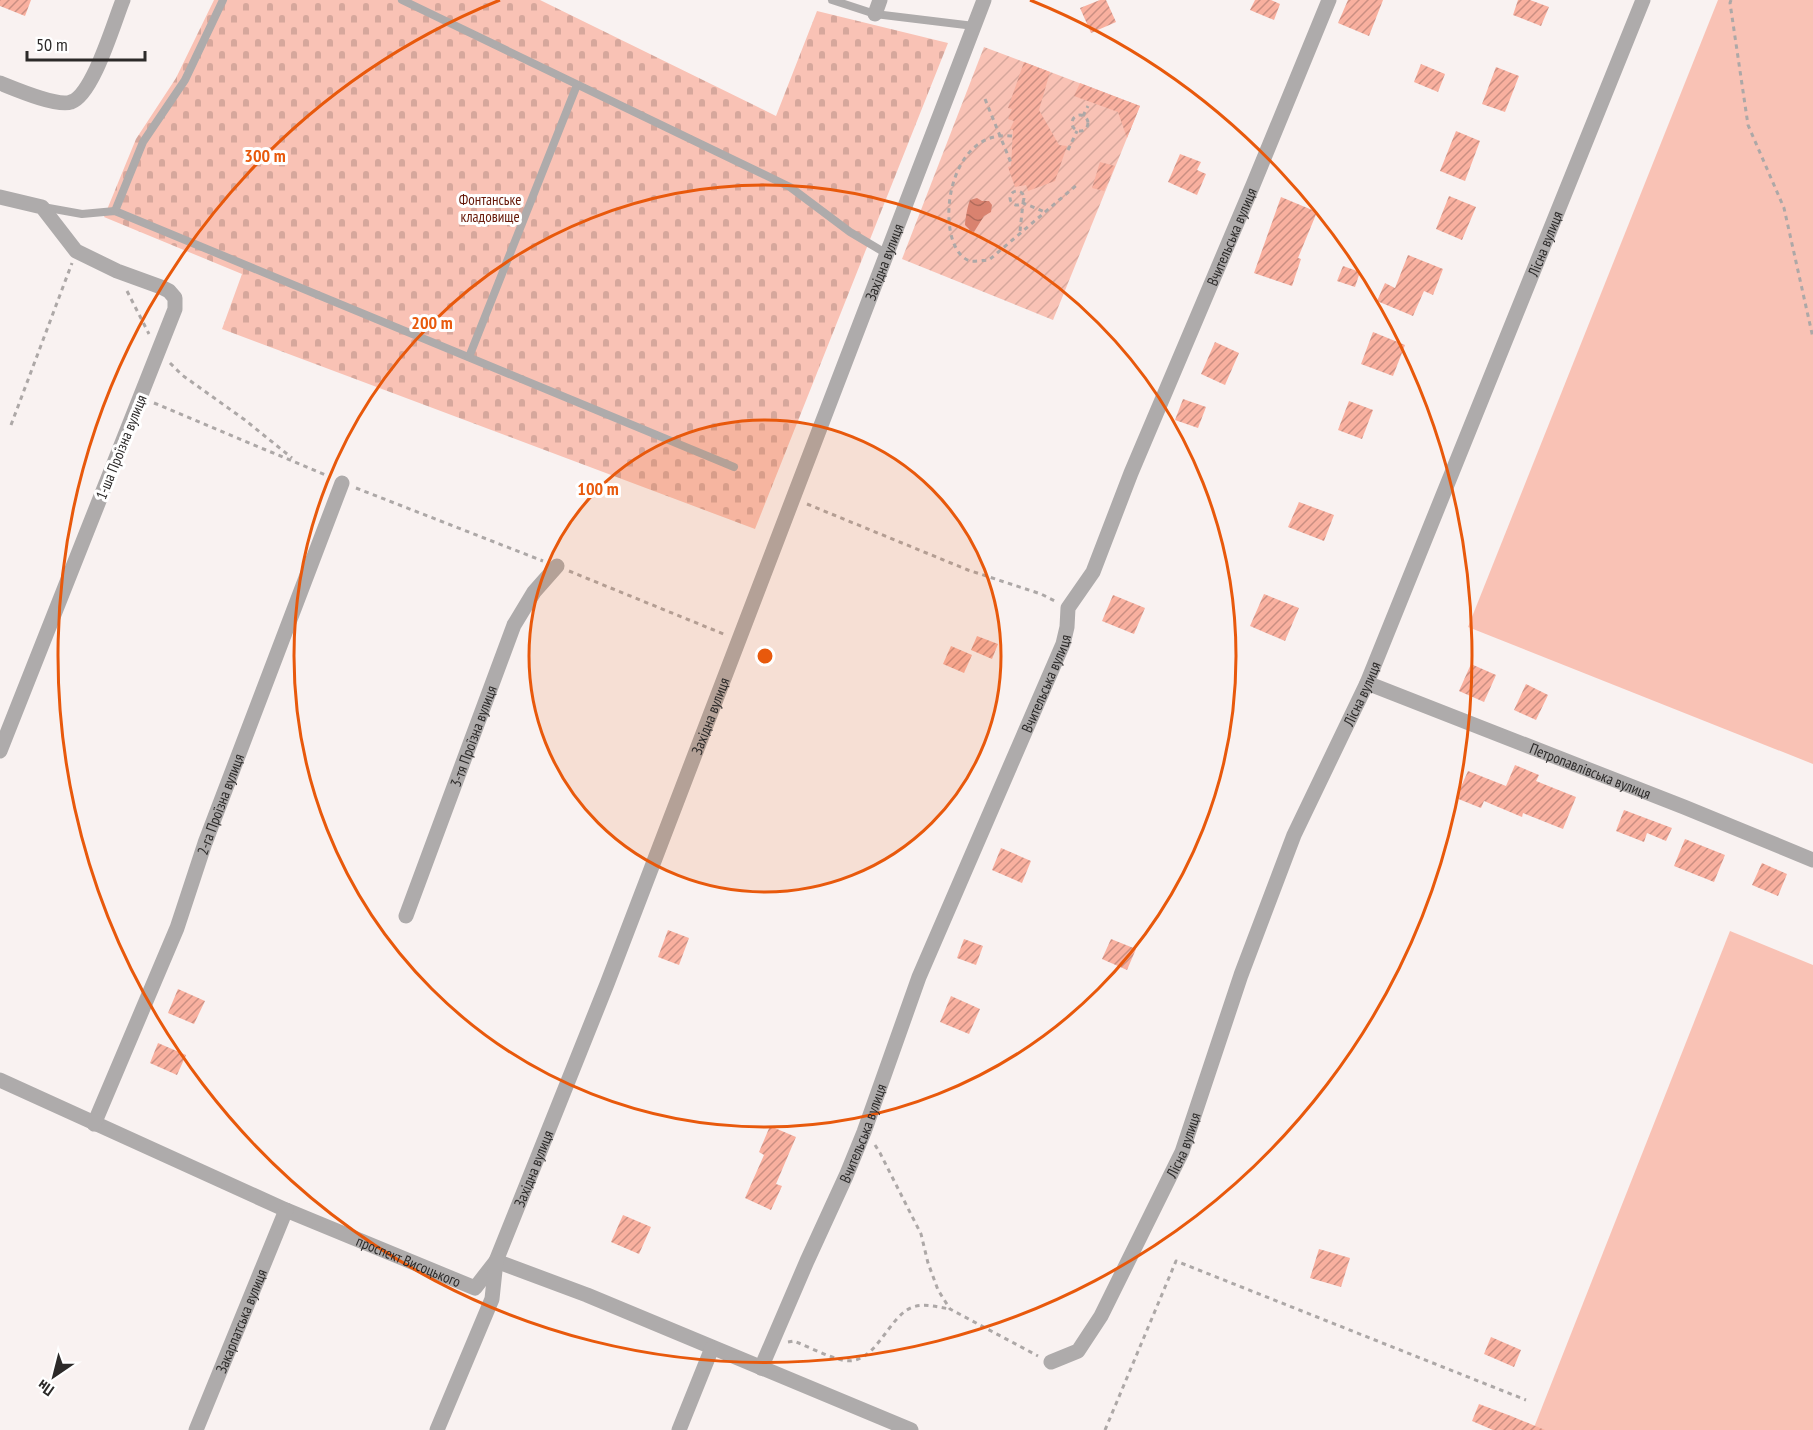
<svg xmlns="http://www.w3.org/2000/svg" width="1813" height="1430" viewBox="0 0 1813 1430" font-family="'PT Sans Narrow',sans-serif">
	<defs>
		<pattern id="cemetery-stones" width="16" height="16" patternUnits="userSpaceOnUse" patternTransform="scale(1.5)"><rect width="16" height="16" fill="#f9c2b5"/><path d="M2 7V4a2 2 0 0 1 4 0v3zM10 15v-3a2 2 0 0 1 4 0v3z" fill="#d6a79c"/></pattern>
		<pattern id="garden-furrows" width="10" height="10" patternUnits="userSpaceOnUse" patternTransform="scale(1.5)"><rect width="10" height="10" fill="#f9c2b5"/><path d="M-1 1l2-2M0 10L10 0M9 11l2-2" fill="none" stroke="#d6a79c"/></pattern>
		<pattern id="water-waves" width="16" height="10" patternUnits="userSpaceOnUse" patternTransform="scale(1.5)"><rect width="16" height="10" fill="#d9826f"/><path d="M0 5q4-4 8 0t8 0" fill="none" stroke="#b06b5b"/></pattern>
		<pattern id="building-hatch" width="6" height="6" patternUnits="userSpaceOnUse" patternTransform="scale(1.5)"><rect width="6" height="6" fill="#f9b09f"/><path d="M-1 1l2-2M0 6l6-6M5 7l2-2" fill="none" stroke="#ca8f82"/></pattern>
	</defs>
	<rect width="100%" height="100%" fill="#f9f2f1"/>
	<!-- grass -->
	<g fill="#f9c2b5">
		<path d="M1718,0h95v764l-345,-137z"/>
		<path d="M1730,931l83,34v465h-280z"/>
	</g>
	<!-- cemetery -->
	<path fill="url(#cemetery-stones)" d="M214,0h326l236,116 41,-105 131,32 -193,486 -533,-200 20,-55 -138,-57 32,-78 40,-61z"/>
	<!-- garden -->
	<path fill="url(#garden-furrows)" d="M984,47l156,59 -87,214 -151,-61z"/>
	<!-- water -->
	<path fill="url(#water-waves)" d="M977,198l5,3h7l3,4 -1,7 -7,4 -10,16 -3,-1 -6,-6c0,-5 3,-21 5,-25z"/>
	<!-- building -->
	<g fill="url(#building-hatch)">
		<path d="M0,0h31l-6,16 -25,-10z"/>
		<path d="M1100,0h6l10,22 -25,11 -11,-25z"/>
		<path d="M1255,0h16l9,4 -6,16 -24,-10z"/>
		<path d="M1348,0h35l-14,36 -31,-13z"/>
		<path d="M1518,0h12l19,7 -8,19 -28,-11z"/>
		<path d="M1024,62l26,10 -11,38 20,35 8,1 -12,35 -27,10 -2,-6 -11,2 -7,-20 3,-1 2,-36 -3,-1 4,-8 -6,-2 4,-10 -4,-1z"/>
		<path d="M1421,64l24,10 -7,18 -24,-10z"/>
		<path d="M1496,67l23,9 -14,36 -23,-8z"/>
		<path d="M1080,83l60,23 -13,32 -9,-26 -44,-16z"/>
		<path d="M1456,131l24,10 -15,40 -25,-10z"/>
		<path d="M1180,154l21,8 -4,8 9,4 -9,21 -29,-13z"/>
		<path d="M1100,162l15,4 -11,25 -12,-3z"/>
		<path d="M1449,196l27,11 -14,33 -26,-11z"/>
		<path d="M1281,197l36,15 -19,46 3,1 -9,27 -38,-13z"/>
		<path d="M1408,255l35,14 -10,26 -9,-4 -11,25 -36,-15 8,-18 10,5z"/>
		<path d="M1343,266l17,6 -5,15 -18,-6z"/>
		<path d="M1373,332l32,13 -12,31 -32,-12z"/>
		<path d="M1215,342l24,11 -14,32 -24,-11z"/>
		<path d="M1183,399l23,8 -8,21 -23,-8z"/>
		<path d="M1349,401l24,9 -11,29 -24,-9z"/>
		<path d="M1299,502l35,13 -10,26 -36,-14z"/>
		<path d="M1264,594l35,14 -14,33 -35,-15z"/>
		<path d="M1113,595l32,13 -11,26 -32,-13z"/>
		<path d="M977,636l21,8 -6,15 -21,-9z"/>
		<path d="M951,646l21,9 -8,18 -21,-9z"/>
		<path d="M1471,664l25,11 -12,27 -25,-11z"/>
		<path d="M1526,684l22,11 -12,25 -22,-10z"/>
		<path d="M1515,765l24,10 -3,6 40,16 -13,32 -40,-16 -1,4 -38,-16 -3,7 -25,-10 12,-27 38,15z"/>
		<path d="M1624,810l48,18 -6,13 -19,-8 -3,9 -28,-11z"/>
		<path d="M1685,839l40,16 -11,27 -40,-16z"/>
		<path d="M1001,848l30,13 -9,22 -30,-13z"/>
		<path d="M1762,863l25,11 -9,22 -26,-11z"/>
		<path d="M668,930l21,8 -10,27 -21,-8z"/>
		<path d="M964,939l19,7 -7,19 -19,-7z"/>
		<path d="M1111,939l25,10 -9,21 -25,-11z"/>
		<path d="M178,989l27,12 -11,23 -26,-11z"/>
		<path d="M951,996l29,13 -11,25 -29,-12z"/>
		<path d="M158,1043l28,12 -9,20 -27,-12z"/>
		<path d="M770,1126l26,11 -20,47 6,2 -11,24 -26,-12 19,-43 -5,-3z"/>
		<path d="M623,1215l28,12 -12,27 -28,-12z"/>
		<path d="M1319,1249l31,9 -9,29 -31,-9z"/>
		<path d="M1491,1337l30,13 -7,17 -30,-13z"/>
		<path d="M1479,1404l32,12 34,14h-52l-21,-9z"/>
	</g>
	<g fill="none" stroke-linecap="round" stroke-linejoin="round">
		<!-- path -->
		<g stroke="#ada8a7" stroke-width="3" stroke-dasharray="4.5 4.5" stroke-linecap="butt">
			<path d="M1731,0l-1,3 18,122 36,83 29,130"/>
			<path d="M985,99l26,64"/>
			<circle cx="1080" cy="123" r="8"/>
			<path d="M1083,116l5,-10"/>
			<path d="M1012,136c-69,-8 -79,113 -42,125 5,1 14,-1 19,-1l90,-77"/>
			<path d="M1068,150l9,-19"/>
			<circle cx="1017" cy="198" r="7"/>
			<path d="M1020,231l3,-28 22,9"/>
			<path d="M127,291l22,43"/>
			<path d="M170,363l12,12 63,45 47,38"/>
			<path d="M154,403l174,73"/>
			<path d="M11,425l61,-162"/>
			<path d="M356,488l187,73"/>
			<path d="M807,504l161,66 73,24 14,7"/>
			<path d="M569,571l157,64"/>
			<path d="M875,1145l5,8 41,81 7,29 10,27 12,19 88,47"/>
			<path d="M788,1342l6,-1c15,6 32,15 48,19 34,8 45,-44 71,-53 12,-4 24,0 37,2"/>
			<path d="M1105,1430l71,-169 350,139"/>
		</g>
		<!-- lane -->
		<g stroke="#aeabab" stroke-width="8">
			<path d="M402,0l388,187 60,45 37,22"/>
			<path d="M832,0l43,14 99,12"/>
			<path d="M43,207l39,7 33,-3 619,256"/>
			<path d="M115,211l28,-69 42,-62 38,-80"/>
			<path d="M469,357l108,-272"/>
		</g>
		<!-- street -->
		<g stroke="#aeabab" stroke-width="15">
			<path d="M875,14l5,-14"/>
			<path d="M0,83c15,6 57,24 71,19 22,-7 43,-80 52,-102"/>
			<path d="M0,197l42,10 34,44 41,20 44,16 8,4 6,7v11l-175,442"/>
			<path id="s1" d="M1367,683l317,124 129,53"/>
			<path id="s2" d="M406,916l108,-291 20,-33 23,-26"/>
			<path id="s3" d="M0,1080l286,130 189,78 21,-27 91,34 324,135"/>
			<path id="s4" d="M94,1124l83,-196 28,-85 137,-360"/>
			<path id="s5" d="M1051,1362l27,-11 23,-35 81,-164 59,-177 53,-140 73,-152 276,-683"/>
			<path id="s6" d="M761,1368l46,-107 39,-85 18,-44 55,-155 144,-333 4,-17 1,-19 25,-36 38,-99 122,-288 76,-185"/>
			<path id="s7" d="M196,1430l90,-220"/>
			<path id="s8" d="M437,1430l55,-131 4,-38 111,-277 377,-984"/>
			<path d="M679,1430l33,-82"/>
		</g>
	</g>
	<!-- distance rings -->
	<circle cx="765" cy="656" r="236" fill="#e8590c" fill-opacity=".12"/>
	<g fill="none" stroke="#e8590c" stroke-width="3">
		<circle cx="765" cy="656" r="236"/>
		<circle cx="765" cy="656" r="471"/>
		<path d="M1030 0A707 707 0 1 1 500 0"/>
	</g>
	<g text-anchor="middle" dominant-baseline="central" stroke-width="6" stroke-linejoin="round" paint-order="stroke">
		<!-- park labels -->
		<g font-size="15" fill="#661808" stroke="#fff">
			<text x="490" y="199">Фонтанське<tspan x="490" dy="17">кладовище</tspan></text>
		</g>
		<!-- street labels -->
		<g font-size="15" fill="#2c2a29" stroke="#fff">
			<text stroke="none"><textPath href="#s6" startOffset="1228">Вчительська вулиця</textPath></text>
			<text stroke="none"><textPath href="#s5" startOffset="1233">Лісна вулиця</textPath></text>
			<text stroke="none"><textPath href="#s8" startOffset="1252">Західна вулиця</textPath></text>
			<text transform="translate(121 447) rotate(-68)">1-ша Проїзна вулиця</text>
			<text stroke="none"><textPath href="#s6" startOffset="742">Вчительська вулиця</textPath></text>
			<text stroke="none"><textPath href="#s5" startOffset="747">Лісна вулиця</textPath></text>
			<text stroke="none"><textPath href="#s8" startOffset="766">Західна вулиця</textPath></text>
			<text stroke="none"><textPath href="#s2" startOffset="192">3-тя Проїзна вулиця</textPath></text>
			<text stroke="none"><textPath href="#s1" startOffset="240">Петропавлівська вулиця</textPath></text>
			<text stroke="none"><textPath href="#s4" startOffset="344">2-га Проїзна вулиця</textPath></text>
			<text stroke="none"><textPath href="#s6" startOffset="256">Вчительська вулиця</textPath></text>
			<text stroke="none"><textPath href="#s5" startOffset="261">Лісна вулиця</textPath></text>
			<text stroke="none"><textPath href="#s8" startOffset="280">Західна вулиця</textPath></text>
			<text stroke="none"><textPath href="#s3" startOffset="447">проспект Висоцького</textPath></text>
			<text stroke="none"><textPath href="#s7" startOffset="118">Закарпатська вулиця</textPath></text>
		</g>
	</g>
	<circle cx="765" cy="656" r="9" fill="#e8590c" stroke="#fff" stroke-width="3"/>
	<g font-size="18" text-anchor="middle" font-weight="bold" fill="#e8590c" stroke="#fff" stroke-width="6" stroke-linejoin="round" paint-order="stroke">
		<text x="265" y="162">300 m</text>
		<text x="432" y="329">200 m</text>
		<text x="598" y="495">100 m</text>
	</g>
	<!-- north arrow -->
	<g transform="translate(54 1376) rotate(215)" stroke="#ffffff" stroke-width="4.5" paint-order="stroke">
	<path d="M0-4.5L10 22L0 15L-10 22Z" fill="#2c2a29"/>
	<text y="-9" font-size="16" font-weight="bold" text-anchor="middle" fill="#2c2a29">Пн</text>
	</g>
	<!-- scale -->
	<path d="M27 51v9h118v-9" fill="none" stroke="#2c2a29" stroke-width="3"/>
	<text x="36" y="51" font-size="18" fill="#2c2a29" stroke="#ffffff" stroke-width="4.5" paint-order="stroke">50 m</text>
</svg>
